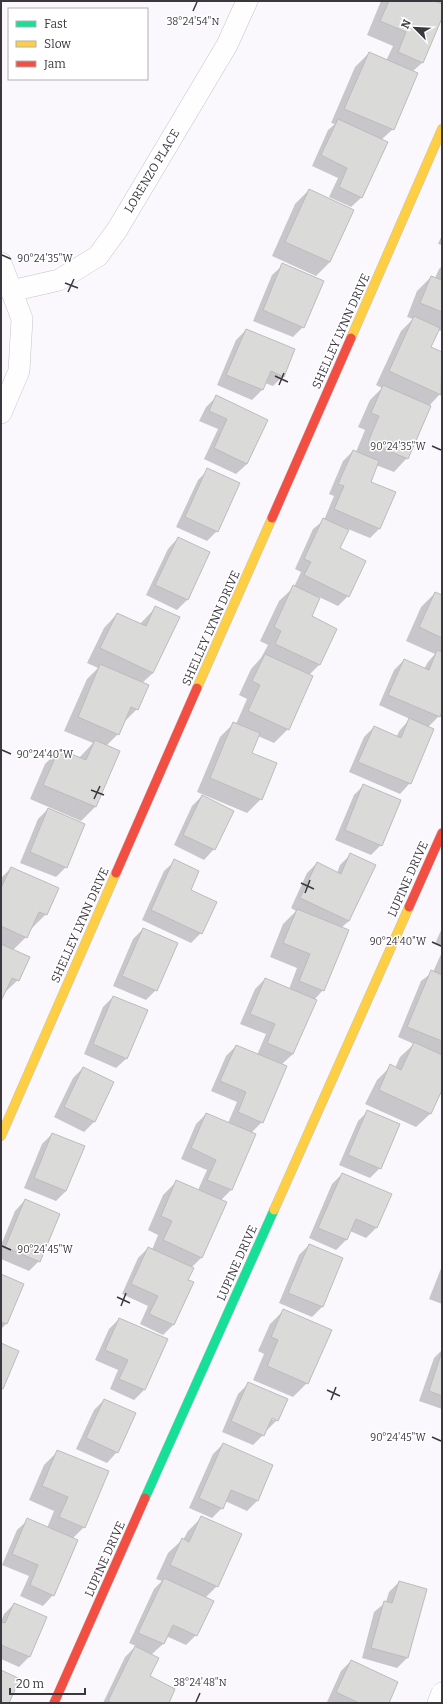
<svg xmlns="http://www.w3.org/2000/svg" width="443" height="1704" viewBox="0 0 443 1704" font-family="Bitter,serif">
	<rect width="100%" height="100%" fill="#faf8fd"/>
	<!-- shadow -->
	<g fill="#0003" fill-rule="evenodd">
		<path d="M381,1h51l8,3 1,-1 -3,-2h4v15l-19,46 -11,10 -19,57 -12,11 -19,57 -11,10 -22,-10 9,-19 -26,-12 16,-36 7,-6 -4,-1 24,-56 14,-14 17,8 7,-15 -26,-11z"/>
		<path d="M309,190l44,20 -23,52 -14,14 -44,-20 23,-52z"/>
		<path d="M442,235v10l-4,-1z"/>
		<path d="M283,265l20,62 -10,10 -40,-16 19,-46z"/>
		<path d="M442,266v65l-4,-1 -8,17 12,6v37l-2,4 -11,12 -22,52 -13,14 -18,-7 -7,17 11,46 -10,10 -22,-9 -9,20 9,47 -10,10 -19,-9 -9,20 9,48 -10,10 -21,54 -14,14 -16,-7 -8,17 11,46 -14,14 -50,-21 23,-55 14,-14 2,1 11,-25 -8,-4 12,-26 10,-11 7,-13 -8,-4 19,-40 15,-14 7,-15 -6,-3 18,-40 11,-9 10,-24 -5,-2 14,-33 10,-10 3,1 9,-22 -7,-3 12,-27 12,-12 -6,-3 25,-54 12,-12 -6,-2 10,-26 14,-14 4,1 4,-9z"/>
		<path d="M246,330l37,46 -10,10 -8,-3 -3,7 -10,10 -35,-15 19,-45z"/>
		<path d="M216,397l51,23 -20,44 -11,10 -32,-15 14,-30 -19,-8 7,-14z"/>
		<path d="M208,470l9,61 -10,10 -31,-14 22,-47z"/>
		<path d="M178,538l31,15 -22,47 -10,10 -31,-15 22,-46z"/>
		<path d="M435,593l7,3v113l-3,7 -11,11 -18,56 -10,11 -51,-22 15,-35 10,-10 22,10 4,-7 10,-11 -31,-14 15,-35 10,-10 20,9 4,-7 7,-8 -29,-13 15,-34z"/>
		<path d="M156,607l-3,66 -11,10 -5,26 -14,14 -5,11 -12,12 13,6 -24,55 -14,14 -51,-22 15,-35 14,-14 20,8 14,-15 -29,-12 23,-52 11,-11 -11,-5 17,-35 13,-14 23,10z"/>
		<path d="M364,785l17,60 -10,10 -36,-15 19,-45z"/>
		<path d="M202,796l12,53 -10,11 -30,-15 18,-39z"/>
		<path d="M48,809l18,58 -10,10 -36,-14 18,-44z"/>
		<path d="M350,855l-1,66 -8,7 -18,62 -9,10 -21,54 -12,11 -19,57 -11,11 4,2 -24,55 -10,10 -19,57 -11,11 -18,57 -10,10 -23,-11 8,-18 -26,-12 16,-36 10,-10 4,2 6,-15 -10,-5 15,-35 14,-14 21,9 9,-20 -26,-11 15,-35 10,-10 22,9 9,-21 -26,-11 15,-35 10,-10 21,9 9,-21 -26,-10 15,-35 10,-10 24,10 8,-21 -27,-11 13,-33 13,-13 -5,-3 16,-35 10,-10 20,10 3,-8z"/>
		<path d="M175,861l15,29 11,43 -10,10 -49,-23 22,-49z"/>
		<path d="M11,868l35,46 -14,14h-1l-5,9 -13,13 5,30 -15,14 -2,5v-121z"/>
		<path d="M442,928v19l-7,-3z"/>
		<path d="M143,929l13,61 -10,10 -33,-14 20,-47z"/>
		<path d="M442,952v135l-12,27 -14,13 -51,-23 12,-24 14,-14 4,2 5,-11 14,-13 -16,-7 23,-56 12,-9z"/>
		<path d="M113,997l14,61 -11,10 -32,-14 19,-47z"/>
		<path d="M83,1068l30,14 -19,40 -10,10 -30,-15 19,-39z"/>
		<path d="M368,1111l12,57 -10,10 -31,-13 19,-44z"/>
		<path d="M52,1134l14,57 -10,10 -32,-13 18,-44z"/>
		<path d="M342,1174l34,54 -10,10 -16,-7 -4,9 -10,10 -27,-12 23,-54z"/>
		<path d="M25,1200l14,61 -10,10 -28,-12v-14l14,-34z"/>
		<path d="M309,1245l33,13 -20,49 -10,10 -33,-14 20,-48z"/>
		<path d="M442,1266v38l-13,-5z"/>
		<path d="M1,1275l5,49 -5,5z"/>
		<path d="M284,1310l23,73 -14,14 -40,-17 11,-26 -6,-3 12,-27z"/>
		<path d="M119,1319l47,21 -22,50 -10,10 -24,-11 8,-19 -23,-10 14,-31z"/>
		<path d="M442,1350v59l-23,-8 15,-43z"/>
		<path d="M248,1384l29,36 -10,10h-1l-3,5 -10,10 -31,-13 16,-38zM267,1417l7,1v2z"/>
		<path d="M104,1400l30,14 -17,38 -10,11 -31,-14 18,-39z"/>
		<path d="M223,1444l49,21 -15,36 -10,10 -22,-10 -3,7 -10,10 -23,-10 24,-54z"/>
		<path d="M58,1451l26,76 -12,12 -19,56 -10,11 -23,-10 9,-20 -27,-11 15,-35 11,-10 19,8 7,-17 -25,-11 15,-35z"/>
		<path d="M202,1517l15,69 -12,12 -9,37 -10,10 -20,-9 -3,8 -12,11 -3,22 20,26h-65l22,-46 11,-11 -7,-3 25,-54 8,-8 -6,-2 12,-26 14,-13h1l5,-9z"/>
		<path d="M399,1582l27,7 -19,69 -10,10 -35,-10 12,-46 12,-10 3,-10z"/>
		<path d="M14,1604l32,13 -17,40 -10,10 -18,-8v-37l3,-8z"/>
		<path d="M351,1661l37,42 -61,-1 14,-31z"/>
	</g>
	<!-- building -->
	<g fill="#dadad8" stroke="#bcbcba">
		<path d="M389,1h46l7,3v14l-19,45 -25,-11 8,-20 -26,-11z"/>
		<path d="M369,52l49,21 -24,57 -50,-21z"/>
		<path d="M338,119l50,23 -26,56 -23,-11 8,-19 -26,-13z"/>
		<path d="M309,189l45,21 -24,52 -45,-20z"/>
		<path d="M282,263l42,18 -20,47 -41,-18z"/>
		<path d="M431,276l11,4v32l-22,-9z"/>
		<path d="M414,316l26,12 -9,19 11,5 -1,43 -52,-24z"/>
		<path d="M246,329l49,20 -11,28 -13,-6 -8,19 -37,-15z"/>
		<path d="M383,385l48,21 -23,53 -40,-17 11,-26 -8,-3z"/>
		<path d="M216,395l52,25 -21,44 -33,-16 13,-29 -18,-8z"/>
		<path d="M353,450l26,11 -8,21 25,10 -16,37 -46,-20 10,-23 -6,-2z"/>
		<path d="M207,468l33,15 -22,49 -33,-15z"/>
		<path d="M323,518l26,12 -9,18 26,13 -17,36 -45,-22 7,-13 -7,-3z"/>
		<path d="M178,537l32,15 -22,48 -33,-15z"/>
		<path d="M293,585l27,13 -8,18 25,13 -17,36 -45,-21 6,-13 -7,-4z"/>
		<path d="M435,592l7,3v43l-23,-11z"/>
		<path d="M155,606l25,11 -27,56 -53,-25 17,-35 29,13z"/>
		<path d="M437,650l5,2v59l-2,6 -52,-22 16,-36 25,11z"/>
		<path d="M265,654l48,22 -24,54 -41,-19 12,-26 -8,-4z"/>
		<path d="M100,664l49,21 -11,25 -7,-3 -12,28 -41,-18z"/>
		<path d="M409,718l25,11 -23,55 -53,-22 16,-36 27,12z"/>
		<path d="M233,722l27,11 -8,20 25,10 -15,37 -52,-22z"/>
		<path d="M95,740l25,11 -24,56 -53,-22 16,-36 27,11z"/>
		<path d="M363,784l38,16 -19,46 -37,-16z"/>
		<path d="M202,795l32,16 -19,39 -32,-15z"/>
		<path d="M48,808l37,16 -18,44 -37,-16z"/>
		<path d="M350,853l26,12 -27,56 -49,-23 17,-36 24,12z"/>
		<path d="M174,859l25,12 -8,19 26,12 -15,32 -51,-24z"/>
		<path d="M11,867l48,21 -12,27 -8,-3 -12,26 -26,-12v-38z"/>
		<path d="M297,909l52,21 -25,61 -25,-10 11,-27 -27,-11z"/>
		<path d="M143,928l35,15 -21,48 -35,-15z"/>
		<path d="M1,944l29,13 -11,24 -7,-3 -11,23z"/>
		<path d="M431,970l11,5v66l-35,-14z"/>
		<path d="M265,978l52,22 -24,54 -26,-11 8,-19 -25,-10z"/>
		<path d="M113,996l35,14 -21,49 -34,-15z"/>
		<path d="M414,1042l28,13v35l-11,24 -52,-24 11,-26 11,6z"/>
		<path d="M236,1045l51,21 -24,57 -25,-11 8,-20 -26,-11z"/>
		<path d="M83,1067l31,15 -19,40 -31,-15z"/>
		<path d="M367,1110l33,14 -19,45 -33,-14z"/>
		<path d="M206,1113l50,21 -24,56 -25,-10 9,-20 -25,-12z"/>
		<path d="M52,1133l33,13 -19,45 -32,-13z"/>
		<path d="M342,1173l50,21 -15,34 -21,-9 -9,21 -29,-12z"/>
		<path d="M176,1180l51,22 -25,56 -39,-18 9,-19 -11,-5z"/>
		<path d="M25,1199l35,15 -20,48 -35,-15z"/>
		<path d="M309,1244l34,14 -20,49 -35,-14z"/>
		<path d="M148,1247l46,21 -6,12 6,2 -20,43 -25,-11 9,-18 -27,-12z"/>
		<path d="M1,1274l23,10 -17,40 -6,-2z"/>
		<path d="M283,1309l49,21 -24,54 -41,-18 11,-26 -7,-3z"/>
		<path d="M119,1318l49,21 -23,51 -26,-11 9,-19 -23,-10z"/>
		<path d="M1,1343l18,8 -16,38 -2,-1z"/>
		<path d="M442,1351v45l-13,-5z"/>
		<path d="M248,1382l40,17 -10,22 -6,-3 -8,18 -33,-15z"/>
		<path d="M104,1399l32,14 -18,40 -32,-15z"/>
		<path d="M223,1443l50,22 -15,36 -27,-11 -8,19 -24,-11z"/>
		<path d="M57,1450l52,21 -24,57 -26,-11 9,-20 -26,-11z"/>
		<path d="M201,1516l41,18 -24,53 -48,-22 12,-27 7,4z"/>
		<path d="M27,1518l51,22 -24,56 -24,-11 8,-20 -26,-11z"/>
		<path d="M164,1578l50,23 -17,35 -24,-11 -9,19 -26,-11z"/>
		<path d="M399,1581l28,8 -19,69 -37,-10 13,-47 8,2z"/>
		<path d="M14,1603l33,14 -17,40 -29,-12v-23l4,1z"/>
		<path d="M135,1646l24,12 -9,18 25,13 -6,14h-57l-4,-2z"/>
		<path d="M351,1660l47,22 -9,21h-30l-23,-11z"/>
		<path d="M1,1670l19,9 -11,24h-8z"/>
	</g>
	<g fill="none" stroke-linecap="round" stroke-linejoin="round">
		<!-- street casing -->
		<g stroke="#c5c3c9" stroke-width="22">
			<g id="street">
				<path d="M1,263l21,56 -3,52 -18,42"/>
				<path d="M11,291l48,-11 39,-24 19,-26 110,-185 20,-44"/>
				<path d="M438,1703l4,-10"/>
			</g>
		</g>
		<!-- fast casing -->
		<g stroke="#c5c3c9" stroke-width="10">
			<path id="fast" d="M145,1498l129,-288"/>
		</g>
		<!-- slow casing -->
		<g stroke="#c5c3c9" stroke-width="10">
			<g id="slow">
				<path d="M351,338l91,-209"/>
				<path d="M197,688l75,-170"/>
				<path d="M1,1136l115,-263"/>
				<path d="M274,1210l135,-303"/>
			</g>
		</g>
		<!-- jam casing -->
		<g stroke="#c5c3c9" stroke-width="10">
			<g id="jam">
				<path d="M272,518l79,-180"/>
				<path d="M116,873l81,-185"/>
				<path d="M409,907l33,-74"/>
				<path d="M54,1703l91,-205"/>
			</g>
		</g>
		<!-- street -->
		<use href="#street" stroke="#fefeff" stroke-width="21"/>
		<!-- fast -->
		<use href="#fast" stroke="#16e098" stroke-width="9"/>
		<!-- slow -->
		<use href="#slow" stroke="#ffcf43" stroke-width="9"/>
		<!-- jam -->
		<use href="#jam" stroke="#f24e42" stroke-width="9"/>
	</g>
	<!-- ticks -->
	<path fill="none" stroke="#3a373f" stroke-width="1.5" d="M193,11l4,-9M2,255l9,4M65,283l13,5M68,292l6,-13M275,376l13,6M279,385l5,-12M432,446l9,4M2,750l9,4M91,790l13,5M94,799l6,-13M301,883l13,6M305,893l5,-13M432,942l9,4M2,1246l9,4M117,1297l13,6M121,1306l5,-13M327,1390l13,6M331,1400l5,-13M432,1437l9,4M196,1702l4,-9"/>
	<g text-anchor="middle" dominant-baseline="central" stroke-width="3" stroke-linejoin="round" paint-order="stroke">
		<!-- street labels -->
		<g font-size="12" fill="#3a373f" stroke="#fff">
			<text transform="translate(152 171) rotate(-59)">LORENZO PLACE</text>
			<text transform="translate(341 331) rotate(-66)">SHELLEY LYNN DRIVE</text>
			<text transform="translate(211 628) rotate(-66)">SHELLEY LYNN DRIVE</text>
			<text transform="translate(408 879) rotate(-66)">LUPINE DRIVE</text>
			<text transform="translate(80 925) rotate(-66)">SHELLEY LYNN DRIVE</text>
			<text transform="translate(237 1263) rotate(-66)">LUPINE DRIVE</text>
			<text transform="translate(105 1559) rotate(-66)">LUPINE DRIVE</text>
		</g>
	</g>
	<g font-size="10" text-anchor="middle" fill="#3a373f" stroke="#fff" stroke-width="3" stroke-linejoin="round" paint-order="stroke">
		<text x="193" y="25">38°24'54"N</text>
		<text x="45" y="262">90°24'35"W</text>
		<text x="398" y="450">90°24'35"W</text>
		<text x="45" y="758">90°24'40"W</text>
		<text x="398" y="945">90°24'40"W</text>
		<text x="45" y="1253">90°24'45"W</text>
		<text x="398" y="1441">90°24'45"W</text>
		<text x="200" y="1686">38°24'48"N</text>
	</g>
	<!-- border -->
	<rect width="443" height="1704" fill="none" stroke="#3a373f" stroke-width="4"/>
	<!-- legend -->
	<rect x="8" y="8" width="140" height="72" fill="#ffffff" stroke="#b0afb2"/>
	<rect x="16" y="21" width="20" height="6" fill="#16e098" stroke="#b0afb2"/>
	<text x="44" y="28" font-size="12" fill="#3a373f">Fast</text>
	<rect x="16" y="41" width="20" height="6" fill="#ffcf43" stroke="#b0afb2"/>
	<text x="44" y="48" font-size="12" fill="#3a373f">Slow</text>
	<rect x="16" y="61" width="20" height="6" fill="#f24e42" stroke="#b0afb2"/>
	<text x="44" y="68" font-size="12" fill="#3a373f">Jam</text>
	<!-- north arrow -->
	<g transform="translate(415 28) rotate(294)" stroke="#ffffff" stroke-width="3" paint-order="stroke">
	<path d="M0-3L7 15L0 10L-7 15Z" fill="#3a373f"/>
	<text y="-6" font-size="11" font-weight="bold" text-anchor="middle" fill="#3a373f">N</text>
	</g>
	<!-- scale -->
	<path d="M10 1688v6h75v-6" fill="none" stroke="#3a373f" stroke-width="2"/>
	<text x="16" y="1688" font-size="12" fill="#3a373f" stroke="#ffffff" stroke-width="3" paint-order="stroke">20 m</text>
</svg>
